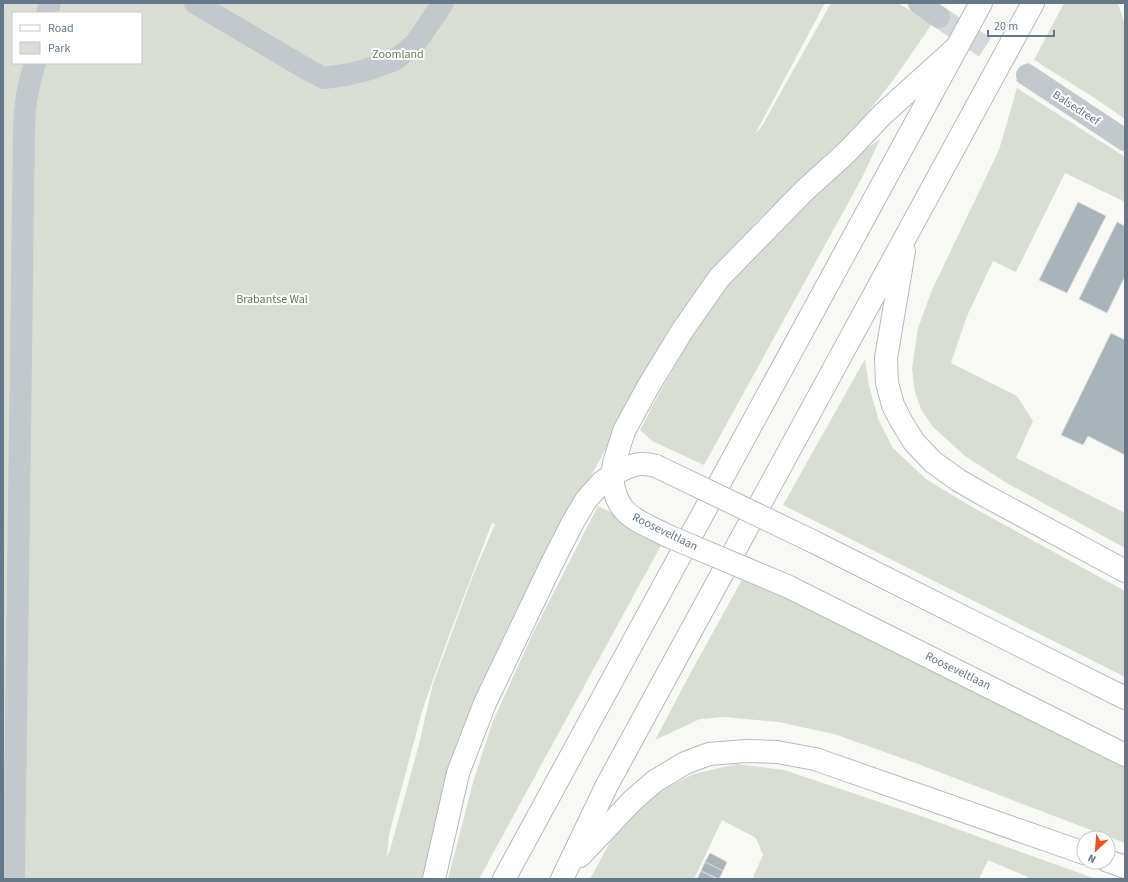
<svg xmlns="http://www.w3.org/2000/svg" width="1128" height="882" viewBox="0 0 1128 882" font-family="'Source Sans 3',sans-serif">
	<rect width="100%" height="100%" fill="#f8f9f5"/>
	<!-- green -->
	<g fill="#d8ded4" fill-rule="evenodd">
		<path d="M3,3h822l-70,131 7,-8 69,-123h67l34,21 -38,55 -37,47 -100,95 -63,78 -69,114 -47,87 -152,379h-423zM13,13h128v50h-128zM492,523l3,1 -23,54 -39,106 -14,60 -29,106 -3,7 2,-22 34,-127 25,-70z"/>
		<path d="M1064,3h54l7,22v94l-32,-22 -59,-37z"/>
		<path d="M1017,88l108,69v45l-60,-29 -49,99 -23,-11 -26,55 -16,47 66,33 16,25 -17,37 109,55v35l-120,-66 -40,-26 -32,-29 -12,-18 -6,-17 -3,-23 6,-41 14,-38 67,-140z"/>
		<path d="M880,139l-17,37 -159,289 -52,-24 -12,-11 20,-38 47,-82 45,-54 99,-97z"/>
		<path d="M865,359l4,27 10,35 14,27 33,31 46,28 153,84v86l-342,-172z"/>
		<path d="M598,506l67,32 -186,341h-31l26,-100 19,-58 41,-90z"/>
		<path d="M744,576l381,187v80l-207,-79 -84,-30 -56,-12 -53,-5 -25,2 -45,21 35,-66z"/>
		<path d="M737,764l47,6 137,46 175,63h-64l-44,-19 -9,19h-221l-5,-2 10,-22 -7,-17 -34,-18 -28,59h-104l27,-50 33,-34 44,-21z"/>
	</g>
	<!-- building -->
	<g fill="#a9b3ba" stroke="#dadad8">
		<path d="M1078,202l28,14 -39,77 -28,-13z"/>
		<path d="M1117,222l8,4v50l-18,37 -28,-14z"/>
		<path d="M1111,333l14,7v115l-37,-19 -5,9 -22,-10z"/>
		<path d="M710,853l17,9 -4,9 -18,-9z"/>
		<path d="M705,862l18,9 -4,8 -18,-8z"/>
		<path d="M701,871l16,8h-20z"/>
	</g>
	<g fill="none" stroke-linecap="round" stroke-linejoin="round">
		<!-- minor-tunnel -->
		<path stroke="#d3d9da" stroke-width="22" stroke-dasharray="22 11" stroke-linecap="butt" d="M939,17l88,58"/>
		<!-- major casing -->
		<g stroke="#b6bbc0" stroke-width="24">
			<g id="major">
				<path d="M656,466c-19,-5 -27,0 -44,9 3,41 23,44 56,61"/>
				<path d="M812,541l313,157"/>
				<path d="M787,586l338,169"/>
			</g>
		</g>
		<!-- highway casing -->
		<g stroke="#b6babe" stroke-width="24">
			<g id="highway">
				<path d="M904,251l-18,107 1,25 6,22 8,16 13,21 19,20 25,18 26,15 141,76"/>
				<path d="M580,856l53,-56 22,-19 30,-18 24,-9 37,-3 31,1 38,7 269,94"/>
				<path d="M1108,861l17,6"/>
				<path d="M434,879l24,-106 27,-70 67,-140 21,-41 13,-22 16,-18 10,-7 2,-12 10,-32 24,-44 34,-56 37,-53 85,-87 42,-38 37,-39 74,-67"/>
				<path d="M504,879l477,-876"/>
				<path d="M562,879l45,-94 426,-782"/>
			</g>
		</g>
		<!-- minor -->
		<g stroke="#c3c8cc" stroke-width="22">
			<path d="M195,3l115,68 14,7 21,-3 21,-5 29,-10 20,-16 28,-41"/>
			<path d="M919,3l20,14"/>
			<path d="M47,13l3,-10"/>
			<path d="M1027,75l98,65"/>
			<path d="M14,879l10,-749c0,-25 4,-43 11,-67"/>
		</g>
		<!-- major -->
		<use href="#major" stroke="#fff" stroke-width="22"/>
		<!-- highway -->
		<use href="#highway" stroke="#fff" stroke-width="22"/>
		<!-- major-bridge casing -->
		<g stroke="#b6bbc0" stroke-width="24" stroke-linecap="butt">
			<g id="major-bridge">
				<path d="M656,466l156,75"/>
				<path d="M668,536l119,50"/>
			</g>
		</g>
		<!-- major-bridge -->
		<use href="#major-bridge" stroke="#fff" stroke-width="22"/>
	</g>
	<g text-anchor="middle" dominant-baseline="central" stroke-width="4" stroke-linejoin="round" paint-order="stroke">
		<!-- park labels -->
		<g font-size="12" fill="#657a60" stroke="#fff">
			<text x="398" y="54">Zoomland</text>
			<text x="272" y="299">Brabantse Wal</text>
		</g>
		<!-- street labels -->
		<g font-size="12" fill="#657889" stroke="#fff">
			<text transform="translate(1076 108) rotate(33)">Balsedreef</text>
			<text transform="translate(665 532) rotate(26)">Rooseveltlaan</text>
			<text transform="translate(958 671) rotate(26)">Rooseveltlaan</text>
		</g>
	</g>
	<!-- border -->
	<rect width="1128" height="882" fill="none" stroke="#657889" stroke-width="8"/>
	<!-- legend -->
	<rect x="12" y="12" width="130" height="52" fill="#ffffff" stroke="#c1c9d0"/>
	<rect x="20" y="25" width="20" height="6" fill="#ffffff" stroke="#c1c9d0"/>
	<text x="48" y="32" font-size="12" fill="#657889">Road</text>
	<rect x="20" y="42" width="20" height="12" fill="#d8ded4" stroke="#c1c9d0"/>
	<text x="48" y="52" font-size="12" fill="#657889">Park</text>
	<!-- north arrow -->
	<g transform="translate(1096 850) rotate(206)"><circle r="19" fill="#ffffff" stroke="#c1c9d0"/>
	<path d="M0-3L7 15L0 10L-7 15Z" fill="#f1521c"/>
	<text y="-6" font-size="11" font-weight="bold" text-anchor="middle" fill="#657889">N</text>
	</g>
	<!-- scale -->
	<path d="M988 30v6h66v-6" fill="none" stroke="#657889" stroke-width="2"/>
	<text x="994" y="30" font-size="12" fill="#657889" stroke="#ffffff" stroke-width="3" paint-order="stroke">20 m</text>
</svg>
